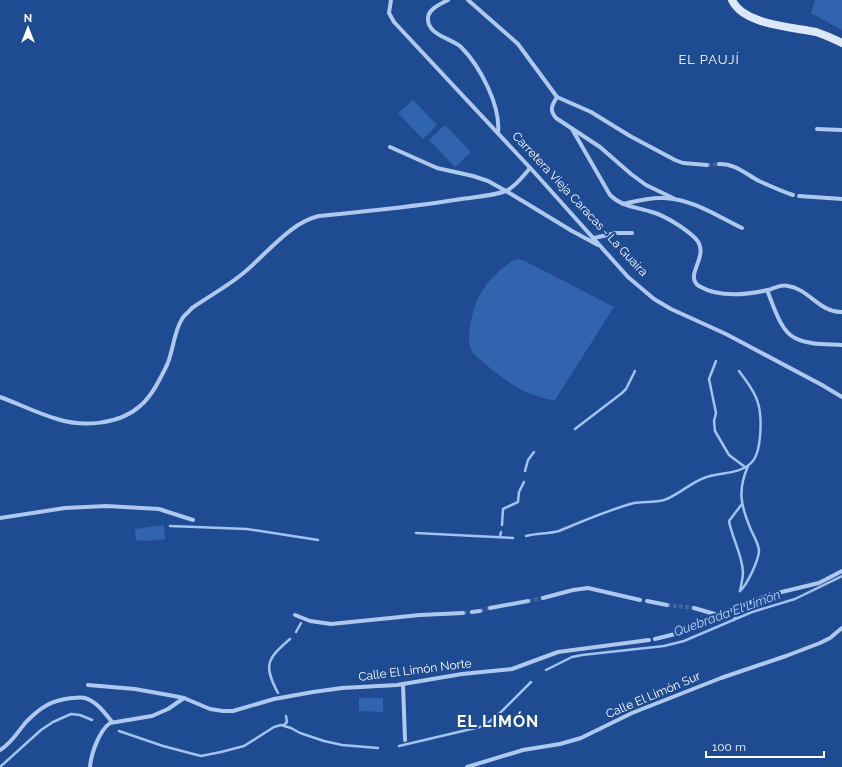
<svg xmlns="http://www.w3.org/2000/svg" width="842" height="767" viewBox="0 0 842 767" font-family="Raleway,sans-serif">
	<rect width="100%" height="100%" fill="#1e4b92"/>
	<!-- green -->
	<g fill="#3164af">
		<path d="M815,0h27v30l-31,-17z"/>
		<path d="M413,100l24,25 -14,14 -25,-26z"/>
		<path d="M445,125l26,27 -16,15 -26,-27z"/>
		<path d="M518,259l5,1 91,47 -59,93c-28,-3 -51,-20 -72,-38 -4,-4 -10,-7 -12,-13 -3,-7 -2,-14 -1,-21 3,-25 13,-44 33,-60 5,-4 9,-8 15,-9z"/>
		<path d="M164,525l1,14 -18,2 -11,-1 -1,-11z"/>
		<path d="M359,698h24v14l-24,-1z"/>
	</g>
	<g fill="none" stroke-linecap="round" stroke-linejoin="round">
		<!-- stream -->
		<g stroke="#a2c2ef" stroke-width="2.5">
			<path d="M716,361l-7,18 7,34 -2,8 1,10 14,24 16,12"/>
			<path d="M575,429l47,-36 4,-4 9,-18"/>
			<path d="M525,471l3,-11 6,-8"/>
			<path d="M502,525l1,-16 15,-7 1,-10 5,-10"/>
			<path d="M170,526l77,3 71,11"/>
			<path d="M416,533l97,5"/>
			<path d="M526,536c11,-3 22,-2 33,-5 24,-10 49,-21 75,-28 9,-2 20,0 30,-3 13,-4 26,-17 40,-22 15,-6 36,-3 48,-16 10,-11 10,-46 6,-59 -3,-12 -12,-22 -19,-32"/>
			<path d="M500,537l1,-5"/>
			<path d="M740,591c7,-6 19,-31 19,-41 -1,-7 -5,-14 -8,-20 -10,-24 -14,-39 -3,-64"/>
			<path d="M740,591c1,-6 3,-13 3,-19 -1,-18 -11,-34 -14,-51l13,-17"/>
			<path d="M734,620l4,-12"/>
			<path d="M296,632l5,-9"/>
			<path d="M546,670l26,-13 10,-2 82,-9 20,-5 68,-29 43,-13 47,-23"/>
			<path d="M278,693c-15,-28 -11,-34 12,-54"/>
			<path d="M284,725l3,-3 -1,-6"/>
			<path d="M119,731l44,15 38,10 20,-4 23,-6 30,-19 7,-2 10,3 9,5 24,8 18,4 36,3"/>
			<path d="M399,746l85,-20 16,-13 31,-31"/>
			<path d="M0,767l41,-37 12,-8 18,-8 9,1 12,5"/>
		</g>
		<!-- minor-tunnel -->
		<g stroke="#4066a2" stroke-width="4" stroke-dasharray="4 2" stroke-linecap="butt">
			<path d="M707,165l12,-1"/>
			<path d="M528,601l15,-3"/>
			<path d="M667,605l27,3"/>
			<path d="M480,611l10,-3"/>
			<path d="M463,613l9,-1"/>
		</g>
		<!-- minor -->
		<g stroke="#afc8ee" stroke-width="4">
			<path d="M391,0l-2,13 5,9 140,150 94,105 26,22 17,10 55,25 96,51 20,12"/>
			<path d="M448,0c-7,4 -20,9 -20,18 -1,17 23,20 33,29 19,19 40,59 37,86"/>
			<path d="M468,0l50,44 39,53 34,15 39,24 45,24 8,3 24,2"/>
			<path d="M557,97c-5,8 -8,13 -1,21l44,29 31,27 15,11 29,14"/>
			<path d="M572,129l38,66c12,12 27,12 42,17 14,4 34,17 44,27 15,17 -13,36 3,47 20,12 47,9 69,4 7,-2 13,-6 20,-4 21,3 32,27 54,26"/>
			<path d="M817,129l25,1"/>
			<path d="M390,147l47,21 36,8 15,5 18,10 66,40 26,14"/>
			<path d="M719,164c15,-1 27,10 40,17 11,5 22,10 34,14"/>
			<path d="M799,196l43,3"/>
			<path d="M623,204c13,-3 27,-7 41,-6 28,1 53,18 78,30"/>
			<path d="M594,238l22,-5h16"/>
			<path d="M767,290c6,14 13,41 28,48 13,7 33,6 47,7"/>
			<path d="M0,397c19,7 37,16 57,22 25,8 62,6 83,-13 12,-10 20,-27 27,-41 6,-13 7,-34 15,-46 2,-4 7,-7 10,-11 16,-11 34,-21 49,-33 23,-18 49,-53 78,-59 47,-5 95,-9 142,-17 14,-2 31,-3 45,-8 9,-4 18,-16 24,-23"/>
			<path d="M0,518l65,-10 41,-2 53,3 34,11"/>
			<path d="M543,598l30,-8 15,-2 52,12"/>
			<path d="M647,601l20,4"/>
			<path d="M490,608l38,-7"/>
			<path d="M694,608l24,7"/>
			<path d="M472,612l8,-1"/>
			<path d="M295,615l15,6 21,3 89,-9 43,-2"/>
			<path d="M655,639l36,-9 28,-15 50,-20 50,-12 23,-12"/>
			<path d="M403,684l2,56"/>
			<path d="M88,685l47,4 39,7 10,2 26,11 13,2h10l41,-12 39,-7 29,-4 55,-3 65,-11 50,-5 46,-17 91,-12"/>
			<path d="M0,750c12,-7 18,-19 27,-29 14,-14 25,-21 45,-23 4,0 9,-1 13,0 11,3 20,15 27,24"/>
			<path d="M90,767c1,-13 9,-36 20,-44l42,-7 16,-7 16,-11"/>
			<path d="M467,767l56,-17 37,-6 21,-6 51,-25 89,-35 65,-22 34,-13 10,-5 12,-10"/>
		</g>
		<!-- secondary -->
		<path stroke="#dce7fa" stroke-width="8" d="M732,0c11,25 61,27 84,32 9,3 18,7 26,11"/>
	</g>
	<g text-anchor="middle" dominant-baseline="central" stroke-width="4" stroke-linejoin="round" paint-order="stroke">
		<!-- street labels -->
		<g font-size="12" fill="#fff" stroke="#1e4b92">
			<text transform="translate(580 204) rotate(47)">Carretera Vieja Caracas - La Guaira</text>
			<text transform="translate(415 670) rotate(-7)">Calle El Limón Norte</text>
			<text transform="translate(653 695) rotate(-23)">Calle El Limón Sur</text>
		</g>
		<!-- neighbourhood labels -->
		<g font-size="13" letter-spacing="1" fill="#fff" stroke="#1e4b92">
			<text x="709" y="59">EL PAUJÍ</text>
		</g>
		<!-- water labels -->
		<g font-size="13" font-style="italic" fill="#bbd3f5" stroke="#1e4b92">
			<text transform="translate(727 613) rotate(-20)">Quebrada El Limón</text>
		</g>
		<!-- district labels -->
		<g font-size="16" font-weight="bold" letter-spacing="1" fill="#fff" stroke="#1e4b92">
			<text x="498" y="721">EL LIMÓN</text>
		</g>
	</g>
	<!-- north arrow -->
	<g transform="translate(28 28)" stroke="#1e4b92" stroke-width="3" paint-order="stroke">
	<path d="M0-3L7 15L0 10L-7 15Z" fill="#ffffff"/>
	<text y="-6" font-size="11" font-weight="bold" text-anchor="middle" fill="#ffffff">N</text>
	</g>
	<!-- scale -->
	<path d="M706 751v6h118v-6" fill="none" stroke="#ffffff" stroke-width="2"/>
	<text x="712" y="751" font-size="12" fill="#ffffff" stroke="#1e4b92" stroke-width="3" paint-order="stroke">100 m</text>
</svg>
